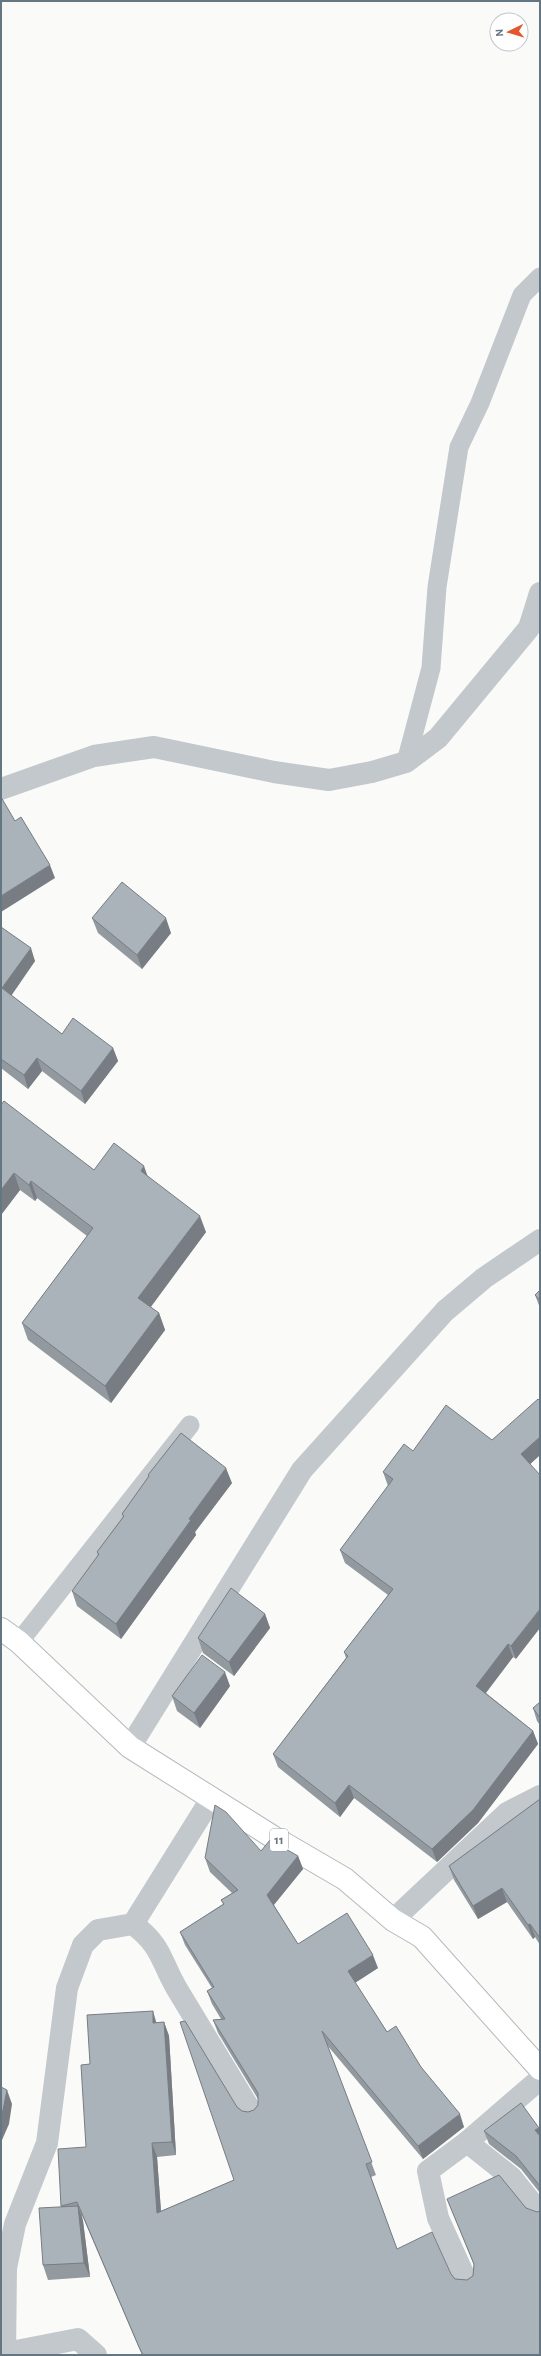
<svg xmlns="http://www.w3.org/2000/svg" width="541" height="2356" viewBox="0 0 541 2356" font-family="'Alegreya Sans',sans-serif">
	<rect width="100%" height="100%" fill="#fafaf8"/>
	<g fill="none" stroke-linecap="round" stroke-linejoin="round">
		<!-- trunk casing -->
		<g stroke="#b4b9bd" stroke-width="24">
			<path id="trunk" d="M1,1629l18,13 111,105 143,90 72,42 48,41 29,17 118,132"/>
		</g>
		<!-- service -->
		<g stroke="#c3c8cc" stroke-width="19">
			<path d="M406,762l25,-94 6,-81 22,-140 21,-44 42,-108 18,-18"/>
			<path d="M19,1642l171,-217"/>
		</g>
		<!-- minor -->
		<g stroke="#c3c8cc" stroke-width="22">
			<path d="M1,789l93,-33 60,-9 120,25 55,8 43,-8 34,-10 32,-24 91,-110 11,-35"/>
			<path d="M130,1747l172,-277 143,-159 39,-33 56,-38"/>
			<path d="M393,1920l114,-107 33,-17"/>
			<path d="M133,1924c30,23 27,36 44,65 25,41 50,83 75,124"/>
			<path d="M467,2142l44,35 29,36"/>
			<path d="M467,2282l-29,-64 -10,-47 39,-29 73,-63"/>
			<path d="M1,2354l77,-15 18,16"/>
			<path d="M5,2355l1,-87 9,-44 32,-81 20,-155 16,-43 15,-15 35,-6 78,-125"/>
		</g>
		<!-- trunk -->
		<use href="#trunk" stroke="#fff" stroke-width="22"/>
	</g>
	<!-- wall -->
	<g fill="#929a9f">
		<path d="M92,918l79,15 -29,36 -44,-36z"/>
		<path d="M1,927l34,34 -24,34 51,39 51,14 5,13 -33,43 -43,-33 -14,18 -27,-21z"/>
		<path d="M1,1105l93,65 54,6 58,56 -56,75 9,6 6,17 -54,73 -83,-63 -6,-17 65,-87 -50,-38 -2,3 -15,-11 -19,25z"/>
		<path d="M540,1290v18l-5,-13z"/>
		<path d="M540,1401v54l-10,9 -14,195 -3,-2 -27,36 47,38 5,13 -60,79 -41,39 -83,-64 -14,19 -62,-50 -5,-13 73,-96 -2,-6 44,-57 -43,-32 -5,-13 48,-64 -5,-14 30,-21 79,-11z"/>
		<path d="M148,1475l84,8 -37,49 1,3 -75,104 -44,-33 -5,-15 26,-35 -1,-4 26,-35 -1,-3 26,-36z"/>
		<path d="M265,1614l5,14 -36,48 -31,-23 -5,-15z"/>
		<path d="M230,1686l-30,42 -23,-17 -5,-15z"/>
		<path d="M540,1702v23l-3,-4 -4,-13z"/>
		<path d="M540,1799v146l-5,-8 -2,2 -26,-37 -29,17 -24,-39 -5,-14z"/>
		<path d="M261,1851l37,5 5,13 -29,36 24,39 80,24 -23,15 32,49 34,35 43,60 -41,32 -96,-114 49,130 -5,2 26,72 54,25 4,5 12,1 6,-4 1,-11 -27,-66 93,156h-398l-60,-140 1,6 7,56 -42,3 -5,-15 18,-59 25,-59 4,-83 67,-41 7,-1 5,14 7,119 -19,2 4,54 73,-31 3,-73 5,4 6,1 6,-2 4,-5v-6l-40,-66 -5,-13 8,-1 -9,-15 -5,-13 5,-3 -27,-43 -5,-13 43,-28 -2,-4 11,-7 -22,-21 -5,-14z"/>
		<path d="M539,2128l1,3v62l-19,-24 -32,-25 -5,-13z"/>
	</g>
	<!-- shaded-wall -->
	<g fill="#777d82">
		<path d="M50,865l5,13 -54,34v-16z"/>
		<path d="M166,918l5,15 -29,36 -5,-14z"/>
		<path d="M31,948l4,13 -28,41 -5,-14z"/>
		<path d="M113,1048l5,13 -33,43 -4,-13z"/>
		<path d="M37,1058l5,13 -14,18 -4,-14z"/>
		<path d="M144,1166l6,17 -9,-12z"/>
		<path d="M14,1173l6,17 -19,25v-25z"/>
		<path d="M31,1181l6,17 -2,3 -6,-16z"/>
		<path d="M200,1216l6,16 -61,83 -7,-17z"/>
		<path d="M159,1313l6,17 -54,73 -6,-17z"/>
		<path d="M540,1437v18l-14,13 -5,-14z"/>
		<path d="M226,1468l6,15 -37,49 1,3 -75,104 -5,-15 73,-105z"/>
		<path d="M540,1609v19l-24,31 -5,-13z"/>
		<path d="M265,1614l5,14 -36,48 -5,-14z"/>
		<path d="M508,1644l5,13 -32,42 -5,-13z"/>
		<path d="M225,1672l5,14 -30,42 -6,-15z"/>
		<path d="M533,1731l5,13 -60,79 -41,39 -5,-13z"/>
		<path d="M349,1785l5,13 -14,19 -5,-14z"/>
		<path d="M298,1856l5,13 -32,39 -4,-13z"/>
		<path d="M502,1888l5,14 -29,17 -5,-13z"/>
		<path d="M530,1924l5,13 -2,2 -5,-14z"/>
		<path d="M373,1955l5,13 -25,16 -5,-13z"/>
		<path d="M153,2011l4,14 -4,-2z"/>
		<path d="M164,2022l5,14 7,119 -4,-13z"/>
		<path d="M7,2090l5,14 -3,20 -7,16 -1,6v-31z"/>
		<path d="M460,2114l4,13 -41,32 -5,-13z"/>
		<path d="M539,2128l1,3v12l-5,-13z"/>
		<path d="M152,2143l5,14 5,69 -5,-13z"/>
		<path d="M78,2206l5,15 7,56 -6,-14z"/>
	</g>
	<!-- building -->
	<g fill="#aab3b9" stroke="#777d82">
		<path d="M1,797l14,24 6,-4 29,48 -49,31z"/>
		<path d="M122,882l44,36 -29,37 -45,-37z"/>
		<path d="M1,927l30,21 -29,40 60,46 11,-16 40,30 -32,43 -44,-33 -13,17 -23,-16z"/>
		<path d="M4,1101l90,69 20,-27 30,23 -3,5 59,45 -62,82 21,15 -54,73 -83,-63 71,-95 -62,-47 -2,4 -15,-12 -13,17v-85z"/>
		<path d="M540,1290v10l-5,-5z"/>
		<path d="M538,1399l2,2v36l-19,17 19,21v134l-29,37 -3,-2 -32,42 57,45 -60,79 -41,39 -83,-64 -14,18 -62,-49 75,-98 -4,-4 49,-63 -53,-39 53,-71 -10,-7 21,-28 9,7 33,-46 46,35z"/>
		<path d="M181,1433l45,35 -37,51 2,1 -75,104 -44,-33 27,-37 -2,-2 27,-36 -2,-2 27,-38 -1,-1z"/>
		<path d="M231,1588l34,26 -36,48 -31,-24z"/>
		<path d="M202,1655l23,17 -31,41 -22,-17z"/>
		<path d="M540,1702v16l-7,-10z"/>
		<path d="M540,1799v139l-10,-14 -2,1 -26,-37 -29,18 -24,-40z"/>
		<path d="M215,1805l11,7 35,39 9,-11 28,16 -31,39 31,49 49,-31 26,42 -25,16 39,61 9,-6 25,41 39,47 -42,32 -96,-115 50,131 -6,2 31,85 35,-17 19,42 4,5 12,1 6,-4 1,-12 -27,-65 52,-24 27,33 11,4 3,-1v144h-397l-4,-8 -62,-145 -16,4 -3,-57 28,-2 -5,-82 9,-1 -3,-49 66,-4v12l11,-1 8,120 -20,1 5,70 77,-33 -54,-158 5,-1 52,86 5,4 6,1 6,-2 4,-5v-12l-45,-73 12,-1 -18,-28 7,-4 -34,-55 44,-28 -3,-4 17,-10 -33,-32z"/>
		<path d="M1,2087l6,3 -4,20 -2,5z"/>
		<path d="M521,2103l18,25 -4,2 5,6v50l-24,-30 -32,-25z"/>
		<path d="M78,2206l6,57 -41,2 -4,-57z"/>
	</g>
	<g text-anchor="middle" dominant-baseline="central" stroke-width="4" stroke-linejoin="round" paint-order="stroke">
		<!-- shield labels -->
		<rect fill="#fff" stroke="#939fa8" stroke-width="1" x="270" y="1829" width="18" height="22" rx="3"/>
		<g font-size="13" font-weight="bold" fill="#657683">
			<text x="279" y="1840">11</text>
		</g>
	</g>
	<!-- border -->
	<rect width="541" height="2356" fill="none" stroke="#657683" stroke-width="4"/>
	<!-- north arrow -->
	<g transform="translate(509 32) rotate(265)"><circle r="19" fill="#ffffff" stroke="#c1c8cd"/>
	<path d="M0-3L7 15L0 10L-7 15Z" fill="#e4572e"/>
	<text y="-6" font-size="11" font-weight="bold" text-anchor="middle" fill="#657683">N</text>
	</g>
</svg>
